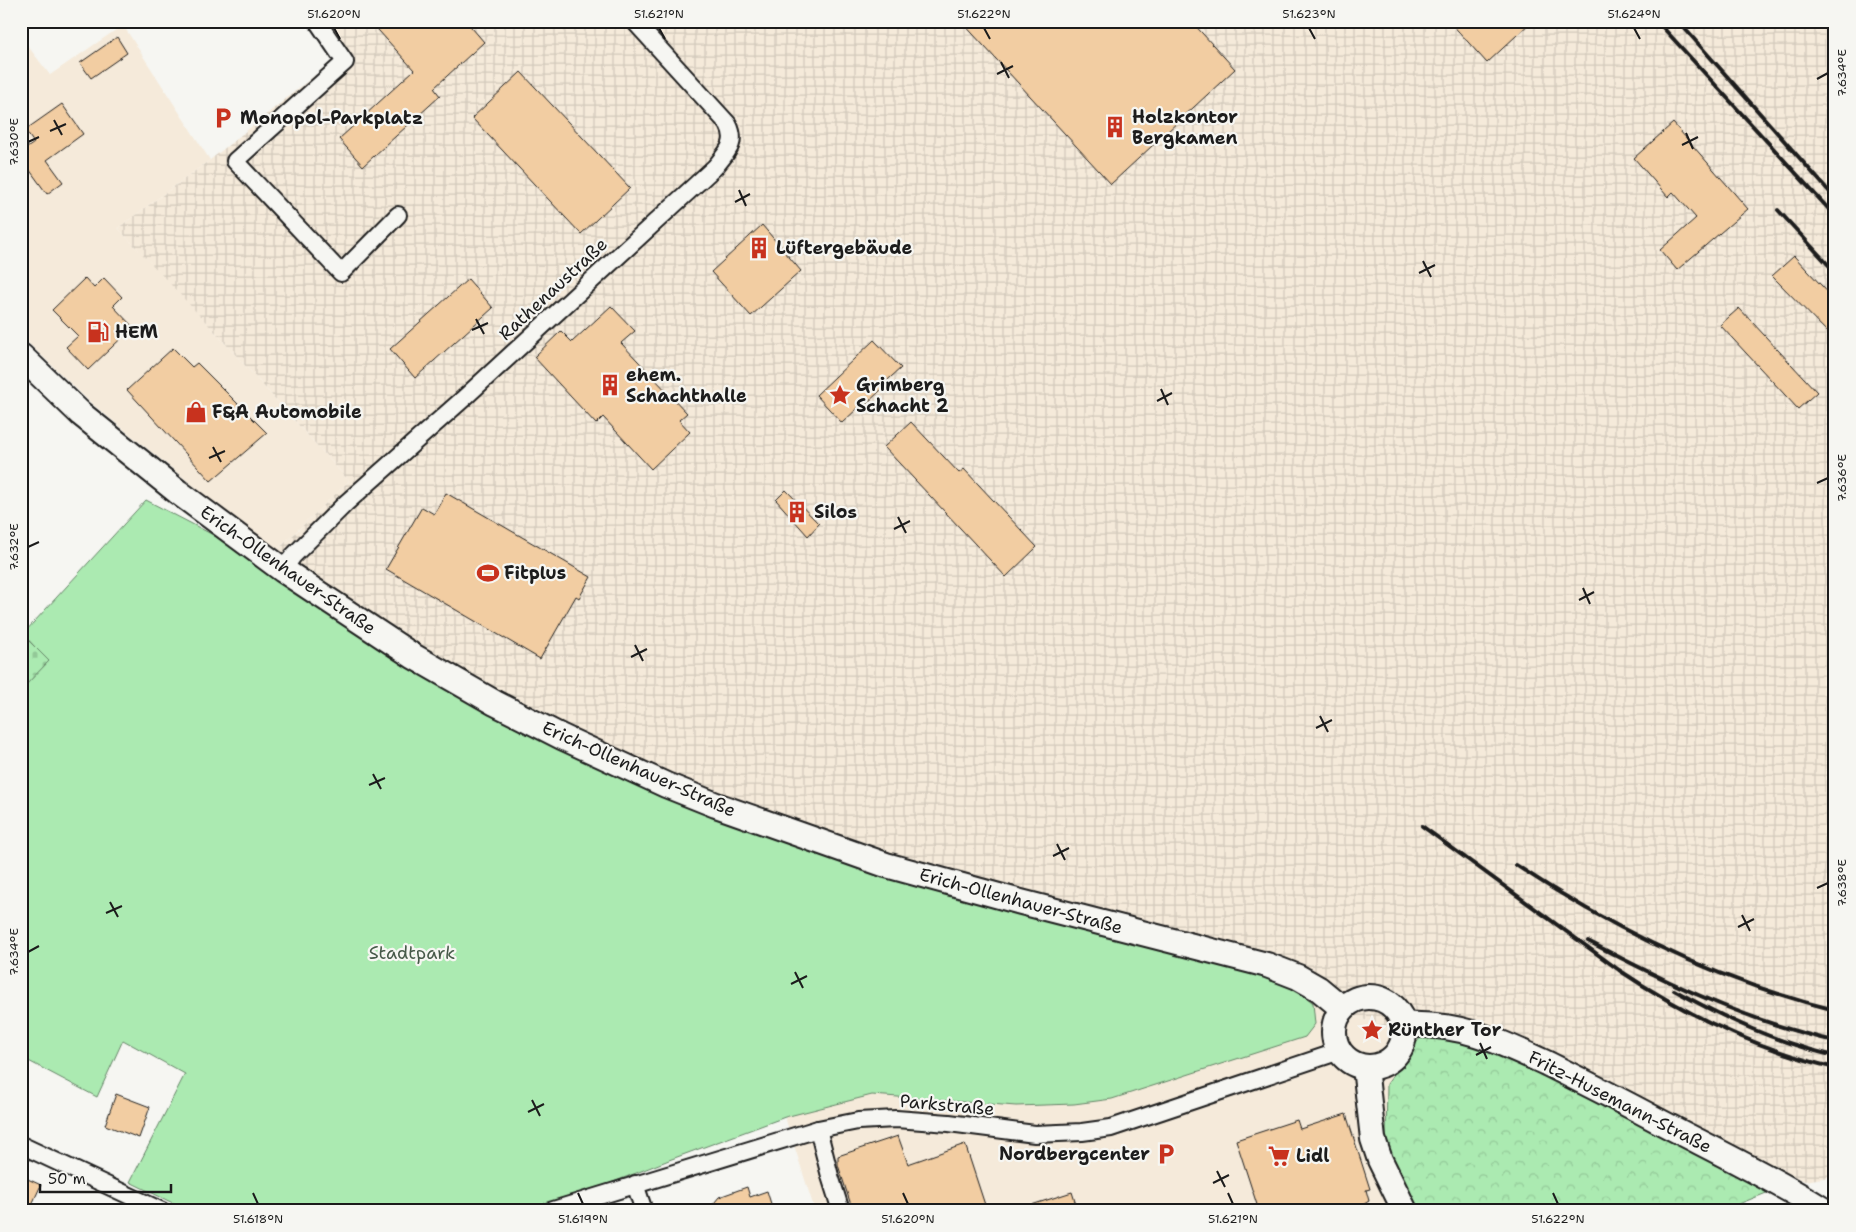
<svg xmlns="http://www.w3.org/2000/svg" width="1856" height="1232" viewBox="0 0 1856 1232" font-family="'Shantell Sans',sans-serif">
	<defs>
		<pattern id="industrial-grid" width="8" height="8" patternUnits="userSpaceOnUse" patternTransform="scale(1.25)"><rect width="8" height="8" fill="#f5eada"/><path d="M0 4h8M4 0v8" fill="none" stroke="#d1c8ba"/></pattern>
		<pattern id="forest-crowns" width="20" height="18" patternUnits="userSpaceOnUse" patternTransform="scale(1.25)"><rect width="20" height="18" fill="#abeab1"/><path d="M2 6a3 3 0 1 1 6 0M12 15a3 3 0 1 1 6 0" fill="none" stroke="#93c898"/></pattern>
		<pattern id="cemetery-stones" width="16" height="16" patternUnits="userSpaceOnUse" patternTransform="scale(1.25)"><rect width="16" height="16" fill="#abeab1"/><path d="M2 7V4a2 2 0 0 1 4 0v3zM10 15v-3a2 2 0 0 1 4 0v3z" fill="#93c898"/></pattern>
	</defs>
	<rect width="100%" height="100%" fill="#f6f6f2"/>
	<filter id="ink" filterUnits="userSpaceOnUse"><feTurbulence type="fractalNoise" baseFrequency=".02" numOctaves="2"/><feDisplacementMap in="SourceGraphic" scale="10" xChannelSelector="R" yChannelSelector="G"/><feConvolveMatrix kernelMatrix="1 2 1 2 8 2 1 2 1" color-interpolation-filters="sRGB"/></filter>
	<g filter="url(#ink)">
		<!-- built -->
		<g fill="#f5eada">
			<path d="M123,25l87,135 -92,68 71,75 160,178 -74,71 -184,-149 -70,-67v-299l29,38z"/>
			<path d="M1313,1003l107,35 -33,46 -1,61 31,66h-602l-30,-94 87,-22 144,11 58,-2 36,-5 205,-75z"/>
		</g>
		<!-- industrial -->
		<path fill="url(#industrial-grid)" d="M310,21h1525v1155l-30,5 -355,-146 -30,3 -107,-35 -16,-14 -633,-203 -399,-224 84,-81 -134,-149 -97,-104 92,-68 125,-101z"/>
		<!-- green -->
		<path fill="#abeab1" stroke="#648366" d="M146,500l119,62 399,224 606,185 27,18 16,14 2,21 -10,13 -193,62 -38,5 -58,2 -144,-11 -87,22 -116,43 -129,51h-351l-59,-29 55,-108 -62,-34 -26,57 -76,-40v-367l27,-29 -25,-27z"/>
		<!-- forest -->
		<path fill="url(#forest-crowns)" stroke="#648366" d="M1450,1035l132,53 197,100 -58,23h-304l-31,-66 1,-61 33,-46z"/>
		<!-- cemetery -->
		<path fill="url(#cemetery-stones)" stroke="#648366" d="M21,633l28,28 -28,29z"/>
		<!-- building -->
		<g fill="#f2cda2" stroke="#1c1c1c">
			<path d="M370,21h96l18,21 -50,46 6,8 -77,70 -24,-27 75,-69z"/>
			<path d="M961,21h230l44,48 -124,115z"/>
			<path d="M1449,21h83l-45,42z"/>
			<path d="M117,37l10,16 -36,25 -11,-15z"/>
			<path d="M521,72l109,116 -49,46 -109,-116z"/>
			<path d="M62,104l21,30 -36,26 16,22 -16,12 -26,-36v-6l13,-9 -9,-13z"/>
			<path d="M1673,123l75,86 -71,61 -17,-20 36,-32 -23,-26 -5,5 -34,-39z"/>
			<path d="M762,225l39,46 -50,45 -40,-44z"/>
			<path d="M1794,256l41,44v40l-63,-64z"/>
			<path d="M85,278l9,10 10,-10 18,19 -9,9 20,21 -45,43 -22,-23 12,-11 -26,-26z"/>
			<path d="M468,279l25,29 -78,70 -25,-29z"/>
			<path d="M611,306l24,25 -14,12 66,70 -8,7 11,12 -39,37 -48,-52 -7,7 -62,-67 27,-26 11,11z"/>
			<path d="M1739,308l78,84 -19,17 -78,-84z"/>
			<path d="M874,340l27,28 -20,18 3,1 -24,23 -1,-3 -17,16 -26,-28z"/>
			<path d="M173,348l19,19 5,-4 70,70 -56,48 -84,-91z"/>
			<path d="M911,422l48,51 5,-4 73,78 -31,30 -122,-130z"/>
			<path d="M786,490l33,34 -11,12 -32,-36z"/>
			<path d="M446,493l145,84 -12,21 -3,-2 -36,63 -154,-90 36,-62 12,7z"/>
			<path d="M116,1094l34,13 -11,31 -34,-13z"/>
			<path d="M1346,1114l24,75 -4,1 3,11 -16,10h-94l-23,-71 61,-20 3,9z"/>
			<path d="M898,1136l10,28 57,-20 22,67h-134l-15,-46v-9z"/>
			<path d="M21,1176l20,9 -12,26h-8z"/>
			<path d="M747,1187l3,10 17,-6 5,16 -13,4h-44v-3h-5l9,-11z"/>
			<path d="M1072,1192l6,19h-56v-3z"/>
		</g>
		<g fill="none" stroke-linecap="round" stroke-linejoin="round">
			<!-- street casing -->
			<g stroke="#1c1c1c" stroke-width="20">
				<g id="street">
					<path d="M317,21l28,41 -110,99 106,112 57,-58"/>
					<path d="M283,570l10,-14 53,-53 117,-104 252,-232c12,-15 23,-24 13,-43l-94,-103"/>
					<path d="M818,1129l12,47 11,35"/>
					<path d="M21,1145l141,66"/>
					<path d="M635,1184l9,27"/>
					<path d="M550,1211l268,-82 40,-8 38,-2 53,4 86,11 47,-2 29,-4 229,-77"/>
				</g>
			</g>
			<!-- secondary casing -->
			<g stroke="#1c1c1c" stroke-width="28">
				<g id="secondary">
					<path d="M21,356l60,58 97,78 105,78 130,86 82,47 67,34 104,48 50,20 170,60 135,37 246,63 31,12 21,12 23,19"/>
					<circle cx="1369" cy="1032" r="35"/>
					<path d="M1404,1025c56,-3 95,16 144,39 36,18 72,36 107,55 57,30 116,58 170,92"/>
					<path d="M1365,1067l8,72 7,21 25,51"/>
				</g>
			</g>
			<!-- street -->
			<use href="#street" stroke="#f6f6f2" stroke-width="16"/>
			<!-- secondary -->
			<use href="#secondary" stroke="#f6f6f2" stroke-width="24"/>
			<!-- rail -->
			<g stroke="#1c1c1c" stroke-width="4">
				<path d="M1657,21l178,195"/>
				<path d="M1678,21l157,177"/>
				<path d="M1778,210l57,62"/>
				<path d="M1422,826l197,144c67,45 138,79 216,98"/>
				<path d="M1516,865c98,65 204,117 319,145"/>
				<path d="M1588,941c78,41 160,81 247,100"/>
				<path d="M1674,990c52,29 103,53 161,66"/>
			</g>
		</g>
	</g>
	<!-- ticks -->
	<path fill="none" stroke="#1c1c1c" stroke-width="2" d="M334,28l6,11M659,28l6,11M984,28l6,11M1309,28l6,11M1634,28l6,11M1001,62l8,16M997,74l16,-8M1817,79l11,-6M54,120l8,15M50,131l16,-7M1686,133l7,16M28,142l11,-5M1682,145l16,-8M739,190l7,16M735,202l15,-8M1423,261l8,16M1419,273l16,-8M476,319l8,15M472,330l16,-7M1161,389l7,16M1157,401l15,-8M213,447l8,15M209,458l16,-7M1817,483l11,-5M898,517l8,16M894,529l16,-8M28,547l11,-5M1583,588l7,16M1579,600l15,-8M635,645l8,16M631,657l16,-8M1320,716l8,16M1316,728l16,-8M373,774l8,15M369,785l16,-7M1057,844l8,16M1053,856l16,-8M1817,888l11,-5M110,902l8,15M106,913l16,-7M1742,915l8,16M1738,927l16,-8M28,952l11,-6M795,972l8,16M791,984l16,-8M1480,1043l7,16M1476,1055l15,-8M532,1100l8,16M528,1112l16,-8M1217,1171l8,16M1213,1183l16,-8M253,1193l5,11M578,1193l5,11M903,1193l5,11M1228,1193l5,11M1553,1193l5,11"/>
	<!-- icons -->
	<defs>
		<g id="parking-bare" transform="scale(1.725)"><path d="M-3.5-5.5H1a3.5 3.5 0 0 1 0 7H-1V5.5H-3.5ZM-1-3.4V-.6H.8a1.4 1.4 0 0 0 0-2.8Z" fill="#c8321e" stroke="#f6f6f2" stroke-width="2.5" paint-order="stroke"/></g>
		<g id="building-bare" transform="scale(1.725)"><path d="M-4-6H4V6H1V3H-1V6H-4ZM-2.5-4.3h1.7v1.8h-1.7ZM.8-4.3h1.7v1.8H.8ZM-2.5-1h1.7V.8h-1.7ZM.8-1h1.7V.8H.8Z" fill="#c8321e" stroke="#f6f6f2" stroke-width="2.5" paint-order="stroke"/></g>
		<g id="fuel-bare" transform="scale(1.725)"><path d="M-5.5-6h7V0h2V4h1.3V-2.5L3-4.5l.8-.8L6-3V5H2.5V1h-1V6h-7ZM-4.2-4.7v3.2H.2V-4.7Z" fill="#c8321e" stroke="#f6f6f2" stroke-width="2.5" paint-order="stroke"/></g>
		<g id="sight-bare" transform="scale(1.725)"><path d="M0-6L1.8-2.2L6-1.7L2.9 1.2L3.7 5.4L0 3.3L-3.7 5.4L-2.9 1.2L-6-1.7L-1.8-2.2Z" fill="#c8321e" stroke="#f6f6f2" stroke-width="2.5" paint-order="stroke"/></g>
		<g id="shop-bare" transform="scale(1.725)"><path d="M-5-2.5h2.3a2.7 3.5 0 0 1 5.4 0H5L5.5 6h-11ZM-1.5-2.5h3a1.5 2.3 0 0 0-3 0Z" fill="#c8321e" stroke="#f6f6f2" stroke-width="2.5" paint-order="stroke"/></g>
		<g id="stadium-bare" transform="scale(1.725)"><path d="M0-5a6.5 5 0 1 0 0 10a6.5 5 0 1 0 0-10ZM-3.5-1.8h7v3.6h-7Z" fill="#c8321e" stroke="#f6f6f2" stroke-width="2.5" paint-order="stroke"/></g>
		<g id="supermarket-bare" transform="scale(1.725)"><path d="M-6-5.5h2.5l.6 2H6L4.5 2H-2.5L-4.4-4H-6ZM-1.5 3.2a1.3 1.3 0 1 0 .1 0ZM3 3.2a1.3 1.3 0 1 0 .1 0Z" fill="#c8321e" stroke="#f6f6f2" stroke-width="2.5" paint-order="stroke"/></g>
	</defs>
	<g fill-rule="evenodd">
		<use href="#parking-bare" x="223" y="118"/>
		<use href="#building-bare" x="1115" y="127"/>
		<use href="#building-bare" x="759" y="248"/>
		<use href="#fuel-bare" x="98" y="332"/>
		<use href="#building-bare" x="610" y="385"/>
		<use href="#sight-bare" x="840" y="395"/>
		<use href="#shop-bare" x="196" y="412"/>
		<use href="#building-bare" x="797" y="512"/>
		<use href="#stadium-bare" x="488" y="573"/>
		<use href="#sight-bare" x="1372" y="1030"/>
		<use href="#parking-bare" x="1166" y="1154"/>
		<use href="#supermarket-bare" x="1279" y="1156"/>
	</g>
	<g text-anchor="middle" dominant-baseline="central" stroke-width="4.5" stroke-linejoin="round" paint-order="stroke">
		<!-- poi labels -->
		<g font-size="18" font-weight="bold" fill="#1c1c1c" stroke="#f6f6f2" text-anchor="start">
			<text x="1132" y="117">Holzkontor<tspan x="1132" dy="21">Bergkamen</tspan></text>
			<text x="240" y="118">Monopol-Parkplatz</text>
			<text x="776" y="248">Lüftergebäude</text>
			<text x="115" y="332">HEM</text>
			<text x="626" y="375">ehem.<tspan x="626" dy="21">Schachthalle</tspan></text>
			<text x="856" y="385">Grimberg<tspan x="856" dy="21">Schacht 2</tspan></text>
			<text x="212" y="412">F&amp;A Automobile</text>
			<text x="814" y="512">Silos</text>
			<text x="504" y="573">Fitplus</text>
			<text x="1388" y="1030">Rünther Tor</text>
			<text x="1150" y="1154" text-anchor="end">Nordbergcenter</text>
			<text x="1296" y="1156">Lidl</text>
		</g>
		<!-- street labels -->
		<g font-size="18" fill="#1c1c1c" stroke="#f6f6f2">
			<text transform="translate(553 289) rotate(-43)">Rathenaustraße</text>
			<text transform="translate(288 570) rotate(35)">Erich-Ollenhauer-Straße</text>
			<text transform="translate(639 769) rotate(24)">Erich-Ollenhauer-Straße</text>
			<text transform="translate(1021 901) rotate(15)">Erich-Ollenhauer-Straße</text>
			<text transform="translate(1620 1102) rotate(27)">Fritz-Husemann-Straße</text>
			<text transform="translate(947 1105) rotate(5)">Parkstraße</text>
		</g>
		<!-- park labels -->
		<g font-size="18" fill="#475a49" stroke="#f6f6f2">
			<text x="412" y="953">Stadtpark</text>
		</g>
	</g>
	<!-- margin -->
	<rect width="1856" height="1232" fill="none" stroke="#f6f6f2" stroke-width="55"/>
	<!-- scale -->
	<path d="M40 1184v8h131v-8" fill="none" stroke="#1c1c1c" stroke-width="2.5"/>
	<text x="48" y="1184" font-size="15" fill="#1c1c1c" stroke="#f6f6f2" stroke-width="4" paint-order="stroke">50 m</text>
	<rect x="28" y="28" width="1800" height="1176" fill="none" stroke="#1c1c1c" stroke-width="2"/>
	<g font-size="12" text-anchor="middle" fill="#1c1c1c">
		<text x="334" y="18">51.620°N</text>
		<text x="659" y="18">51.621°N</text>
		<text x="984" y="18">51.622°N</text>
		<text x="1309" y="18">51.623°N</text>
		<text x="1634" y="18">51.624°N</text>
		<text transform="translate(1842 73) rotate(-90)" y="4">7.634°E</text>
		<text transform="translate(14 142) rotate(-90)" y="4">7.630°E</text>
		<text transform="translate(1842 478) rotate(-90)" y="4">7.636°E</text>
		<text transform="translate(14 547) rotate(-90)" y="4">7.632°E</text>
		<text transform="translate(1842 883) rotate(-90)" y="4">7.638°E</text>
		<text transform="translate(14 952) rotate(-90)" y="4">7.634°E</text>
		<text x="258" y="1223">51.618°N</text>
		<text x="583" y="1223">51.619°N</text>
		<text x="908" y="1223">51.620°N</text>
		<text x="1233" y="1223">51.621°N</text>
		<text x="1558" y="1223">51.622°N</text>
	</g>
</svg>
